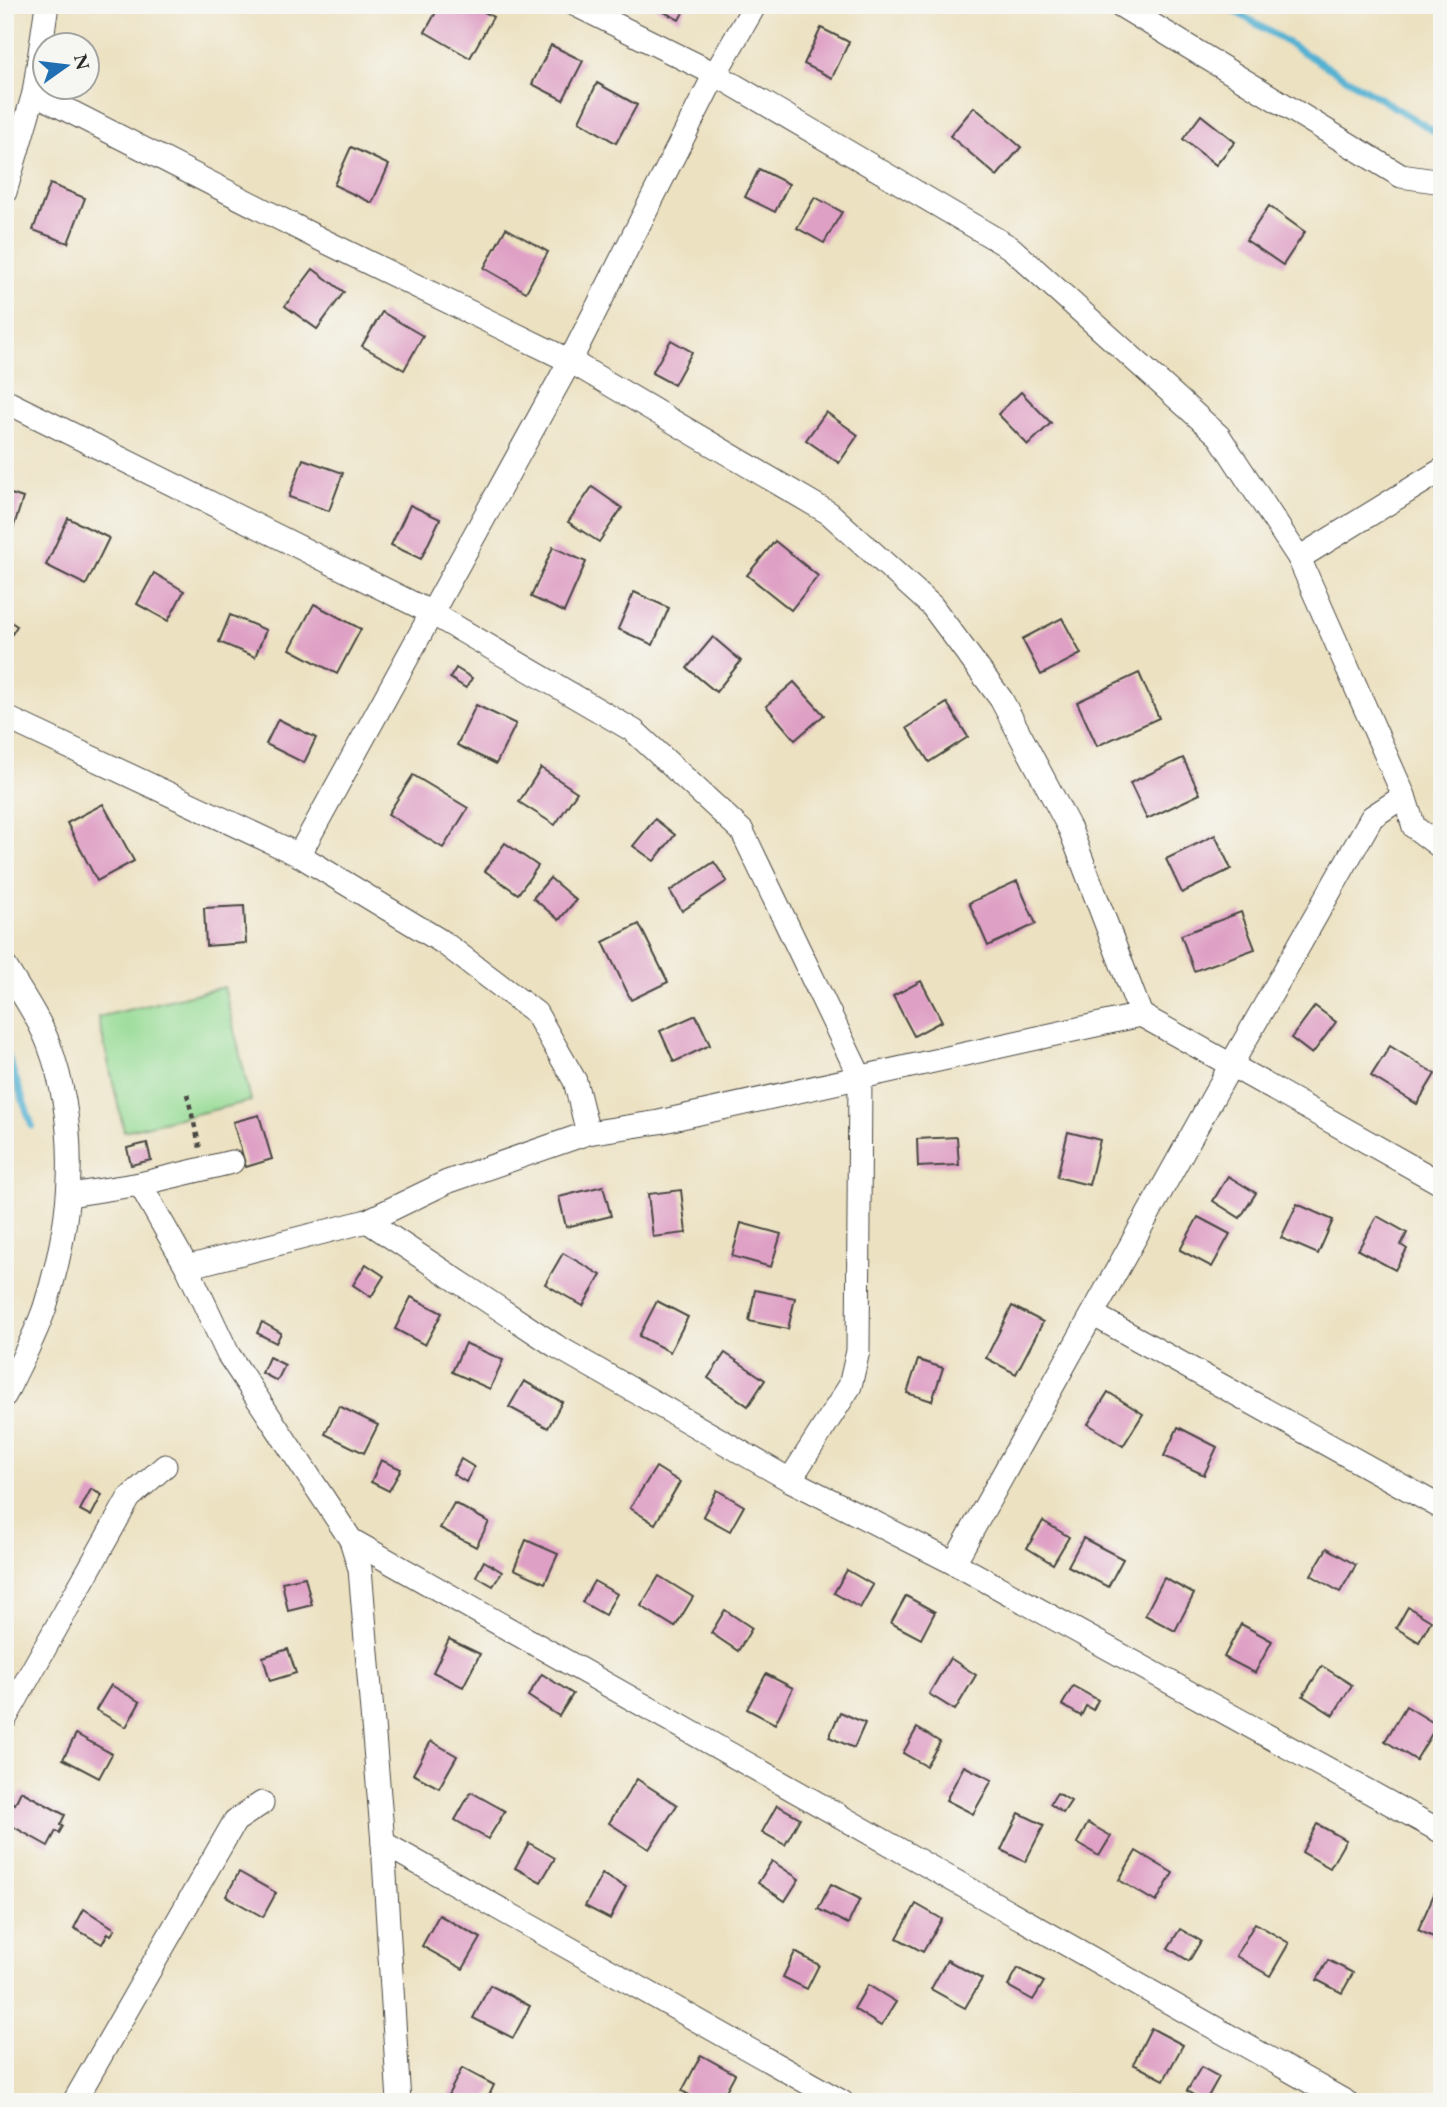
<svg xmlns="http://www.w3.org/2000/svg" width="1447" height="2107" viewBox="0 0 1447 2107" font-family="'EB Garamond',serif">
	<rect width="100%" height="100%" fill="#f6f6f2"/>
	<filter id="ink" filterUnits="userSpaceOnUse"><feTurbulence type="fractalNoise" baseFrequency=".0143" numOctaves="2"/><feDisplacementMap in="SourceGraphic" scale="14" xChannelSelector="R" yChannelSelector="G"/><feConvolveMatrix kernelMatrix="1 2 1 2 8 2 1 2 1" color-interpolation-filters="sRGB"/></filter>
	<filter id="wash" filterUnits="userSpaceOnUse"><feTurbulence type="fractalNoise" baseFrequency=".00686" numOctaves="4" result="noise"/><feDisplacementMap in="SourceGraphic" scale="28" xChannelSelector="R" yChannelSelector="G"/><feGaussianBlur stdDeviation="1.57" result="paint"/><feColorMatrix in="noise" values="0 0 0 0 0 0 0 0 0 0 0 0 0 0 0 0 0 1.4 0 .05"/><feComposite in="paint" operator="in"/></filter>
	<g filter="url(#wash)">
		<rect width="100%" height="100%" fill="#ece1c1"/>
		<!-- green -->
		<path fill="#96db94" stroke="#608360" stroke-width="2" d="M224,987l27,114 -127,30 -26,-114z"/>
		<g fill="none" stroke-linecap="round" stroke-linejoin="round">
			<!-- stream -->
			<g stroke="#53b1d2" stroke-width="7">
				<path d="M1225,5l217,131"/>
				<path d="M5,1048l27,78"/>
			</g>
		</g>
		<g id="blocks">
			<!-- building -->
			<g fill="#dfa0c5">
				<path d="M440,5h32l21,12 -23,41 -45,-26z"/>
				<path d="M651,5h36l-8,15z"/>
				<path d="M821,28l28,14 -17,36 -28,-14z"/>
				<path d="M551,45l32,16 -20,39 -31,-16z"/>
				<path d="M597,83l40,22 -21,38 -37,-22z"/>
				<path d="M974,107l47,40 -24,29 -47,-40z"/>
				<path d="M1201,115l34,27 -19,23 -33,-26z"/>
				<path d="M351,147l38,18 -17,38 -38,-18z"/>
				<path d="M759,169l30,15 -14,28 -30,-15z"/>
				<path d="M50,184l35,14 -17,45 -35,-13z"/>
				<path d="M815,197l27,15 -18,31 -27,-15z"/>
				<path d="M1269,206l36,26 -22,33 -37,-25z"/>
				<path d="M506,228l42,24 -22,40 -42,-24z"/>
				<path d="M313,269l31,23 -27,37 -32,-23z"/>
				<path d="M382,312l41,24 -19,34 -42,-24z"/>
				<path d="M671,340l21,12 -18,33 -22,-12z"/>
				<path d="M1021,392l30,31 -23,22 -30,-31z"/>
				<path d="M826,412l32,23 -19,28 -33,-23z"/>
				<path d="M303,459l40,14 -14,38 -40,-14z"/>
				<path d="M592,487l30,21 -23,34 -31,-20z"/>
				<path d="M5,492l18,6 -17,52 -1,-1z"/>
				<path d="M410,505l30,14 -19,40 -30,-14z"/>
				<path d="M68,518l41,20 -23,47 -40,-20z"/>
				<path d="M775,541l43,35 -27,34 -44,-35z"/>
				<path d="M553,547l33,15 -22,50 -33,-15z"/>
				<path d="M154,573l30,18 -16,30 -31,-17z"/>
				<path d="M634,592l35,16 -16,37 -35,-16z"/>
				<path d="M314,604l47,25 -24,45 -47,-25z"/>
				<path d="M230,615l36,15 -11,27 -36,-15z"/>
				<path d="M5,618l12,8 -12,19z"/>
				<path d="M1062,618l19,36 -40,21 -19,-36z"/>
				<path d="M713,637l28,24 -25,31 -29,-24z"/>
				<path d="M456,668l16,10 -6,10 -16,-10z"/>
				<path d="M1139,673l20,45 -62,28 -20,-44z"/>
				<path d="M794,682l30,33 -29,25 -29,-34z"/>
				<path d="M947,703l21,34 -39,25 -22,-34z"/>
				<path d="M476,705l40,19 -20,40 -39,-19z"/>
				<path d="M278,719l38,19 -12,25 -38,-19z"/>
				<path d="M1183,758l17,36 -53,25 -17,-36z"/>
				<path d="M541,768l36,24 -22,33 -36,-23z"/>
				<path d="M413,775l55,33 -25,40 -55,-34z"/>
				<path d="M103,804l31,57 -37,20 -30,-58z"/>
				<path d="M655,819l20,16 -21,26 -21,-15z"/>
				<path d="M1215,835l16,34 -49,24 -16,-34z"/>
				<path d="M505,843l33,23 -20,28 -33,-23z"/>
				<path d="M714,862l13,19 -45,30 -12,-20z"/>
				<path d="M550,878l26,22 -17,20 -26,-22z"/>
				<path d="M1017,881l19,43 -48,22 -19,-43z"/>
				<path d="M244,906l2,37 -40,3 -2,-38z"/>
				<path d="M1241,912l14,37 -61,22 -13,-36z"/>
				<path d="M639,924l29,58 -37,18 -28,-58z"/>
				<path d="M921,981l21,40 -28,15 -21,-40z"/>
				<path d="M1315,1006l21,16 -24,32 -21,-16z"/>
				<path d="M696,1015l14,30 -36,17 -14,-31z"/>
				<path d="M1390,1046l45,28 -18,30 -46,-28z"/>
				<path d="M259,1115l13,44 -26,8 -13,-45z"/>
				<path d="M1068,1132l32,8 -11,45 -32,-8z"/>
				<path d="M957,1137l2,28 -41,2 -1,-28z"/>
				<path d="M147,1143l4,17 -20,5 -4,-17z"/>
				<path d="M1228,1176l28,17 -16,25 -27,-17z"/>
				<path d="M603,1186l8,30 -45,11 -7,-30z"/>
				<path d="M681,1190l5,43 -33,4 -5,-43z"/>
				<path d="M1297,1204l36,16 -15,34 -37,-16z"/>
				<path d="M1377,1216l30,17 -6,12 6,4 -12,21 -37,-20z"/>
				<path d="M1198,1217l32,17 -18,33 -32,-17z"/>
				<path d="M741,1223l40,11 -10,33 -39,-11z"/>
				<path d="M563,1253l38,22 -18,31 -38,-22z"/>
				<path d="M366,1264l18,12 -13,21 -18,-12z"/>
				<path d="M755,1290l40,8 -7,31 -39,-8z"/>
				<path d="M411,1297l31,16 -17,32 -30,-16z"/>
				<path d="M657,1301l31,16 -18,35 -31,-16z"/>
				<path d="M1012,1306l31,16 -27,52 -30,-16z"/>
				<path d="M262,1322l19,11 -5,10 -19,-10z"/>
				<path d="M465,1343l38,17 -13,29 -38,-17z"/>
				<path d="M725,1353l40,27 -17,26 -40,-28z"/>
				<path d="M269,1357l16,8 -8,16 -15,-8z"/>
				<path d="M918,1360l25,8 -11,33 -25,-8z"/>
				<path d="M524,1381l38,21 -14,26 -39,-21z"/>
				<path d="M1108,1392l35,22 -20,32 -35,-22z"/>
				<path d="M339,1406l39,19 -14,28 -39,-19z"/>
				<path d="M1178,1427l39,20 -13,28 -40,-19z"/>
				<path d="M461,1459l13,8 -8,15 -13,-8z"/>
				<path d="M381,1460l20,9 -12,22 -18,-9z"/>
				<path d="M656,1467l24,15 -25,42 -25,-16z"/>
				<path d="M91,1489l11,6 -11,21 -11,-6z"/>
				<path d="M717,1490l27,16 -14,25 -27,-15z"/>
				<path d="M454,1503l35,19 -13,25 -36,-19z"/>
				<path d="M1043,1521l26,16 -16,27 -26,-16z"/>
				<path d="M1083,1538l40,21 -15,28 -40,-21z"/>
				<path d="M526,1540l32,14 -13,29 -31,-14z"/>
				<path d="M1327,1548l29,17 -16,27 -29,-17z"/>
				<path d="M484,1561l18,11 -9,14 -17,-10z"/>
				<path d="M847,1570l26,15 -13,23 -26,-15z"/>
				<path d="M659,1576l34,21 -18,30 -34,-21z"/>
				<path d="M305,1577l7,28 -24,6 -6,-29z"/>
				<path d="M1164,1578l30,16 -19,37 -30,-16z"/>
				<path d="M594,1581l23,13 -12,21 -23,-13z"/>
				<path d="M906,1596l29,16 -14,27 -30,-16z"/>
				<path d="M1408,1607l23,14 -12,21 -23,-14z"/>
				<path d="M725,1610l27,18 -14,23 -27,-18z"/>
				<path d="M1241,1624l31,17 -17,32 -31,-16z"/>
				<path d="M449,1639l31,15 -17,33 -30,-15z"/>
				<path d="M288,1649l8,24 -26,8 -7,-24z"/>
				<path d="M950,1658l26,17 -21,35 -26,-16z"/>
				<path d="M1322,1666l30,19 -19,30 -30,-19z"/>
				<path d="M542,1674l31,20 -14,22 -31,-20z"/>
				<path d="M766,1674l27,14 -18,36 -28,-15z"/>
				<path d="M111,1685l29,17 -14,25 -30,-17z"/>
				<path d="M1073,1686l25,14 -5,10 -7,-4 -5,10 -19,-11z"/>
				<path d="M1406,1706l31,19 -21,35 -31,-19z"/>
				<path d="M840,1712l25,11 -11,25 -25,-11z"/>
				<path d="M917,1728l23,14 -14,24 -23,-13z"/>
				<path d="M76,1734l36,20 -13,24 -36,-19z"/>
				<path d="M431,1741l26,15 -18,32 -26,-14z"/>
				<path d="M964,1766l28,14 -19,34 -27,-14z"/>
				<path d="M637,1779l40,26 -28,44 -40,-26z"/>
				<path d="M21,1791l44,24 -5,10 3,1 -4,7 -3,-2 -8,15 -43,-24 6,-12 -4,-3 3,-6 5,3z"/>
				<path d="M471,1792l34,19 -17,28 -33,-19z"/>
				<path d="M1057,1793l14,8 -8,12 -13,-9z"/>
				<path d="M777,1805l23,13 -15,27 -23,-13z"/>
				<path d="M1019,1813l25,12 -19,37 -24,-12z"/>
				<path d="M1088,1823l23,13 -12,20 -22,-13z"/>
				<path d="M1317,1824l29,16 -16,28 -28,-16z"/>
				<path d="M529,1843l26,15 -14,24 -26,-14z"/>
				<path d="M1136,1851l37,22 -17,29 -37,-22z"/>
				<path d="M772,1861l27,18 -14,22 -27,-18z"/>
				<path d="M239,1872l37,21 -13,24 -37,-21z"/>
				<path d="M602,1874l24,13 -16,32 -25,-13z"/>
				<path d="M831,1884l29,15 -12,25 -30,-15z"/>
				<path d="M1435,1892l7,3v46l-24,-11z"/>
				<path d="M916,1904l26,15 -19,33 -26,-14z"/>
				<path d="M84,1909l31,20 -4,6 -3,-2 -6,11 -28,-16z"/>
				<path d="M439,1915l42,23 -18,31 -41,-23z"/>
				<path d="M1255,1923l34,20 -19,33 -34,-20z"/>
				<path d="M1180,1929l21,12 -12,20 -21,-13z"/>
				<path d="M795,1952l24,13 -12,24 -24,-12z"/>
				<path d="M947,1960l35,19 -17,29 -34,-19z"/>
				<path d="M1328,1960l25,13 -11,20 -25,-13z"/>
				<path d="M1018,1968l26,14 -11,18 -25,-14z"/>
				<path d="M490,1985l40,21 -17,32 -40,-20z"/>
				<path d="M868,1985l28,17 -15,24 -27,-17z"/>
				<path d="M1151,2028l32,17 -19,35 -31,-16z"/>
				<path d="M701,2055l34,19 -15,28h-18l-20,-11z"/>
				<path d="M1201,2067l18,10 -14,25 -18,-11z"/>
				<path d="M462,2068l32,17 -8,17h-25l-13,-7z"/>
			</g>
		</g>
	</g>
	<g filter="url(#ink)">
		<use href="#blocks" fill-opacity="0" stroke="#484642" stroke-width="2"/>
		<g fill="none" stroke-linecap="round" stroke-linejoin="round">
			<!-- minor casing -->
			<g stroke="#484642" stroke-width="25">
				<g id="minor">
					<path d="M576,5l139,69 296,174 208,188 80,122 105,238 10,31 28,21"/>
					<path d="M1120,5l281,171 41,6"/>
					<path d="M34,93l284,145 252,123 259,152 103,93 69,93 69,130 71,186"/>
					<path d="M5,192l29,-99 13,-88"/>
					<path d="M5,401l425,211 204,119 108,100 118,246 -2,274 -8,35 -60,94"/>
					<path d="M1299,558l143,-88"/>
					<path d="M5,717l294,138 145,88 92,70 39,68 13,52"/>
					<path d="M299,855l271,-494 145,-287 40,-69"/>
					<path d="M5,966c15,25 34,52 44,79 32,87 23,176 -4,262 -10,30 -27,60 -40,88"/>
					<path d="M140,1184l92,-22"/>
					<path d="M70,1195l70,-11 47,83 41,87 123,186 9,29 23,274 16,259"/>
					<path d="M367,1221l80,-39 141,-49 71,-11 482,-107 90,50 141,-248 32,-21"/>
					<path d="M187,1267l180,-46 189,125 234,134 164,83 488,269"/>
					<path d="M1094,1315l348,193"/>
					<path d="M351,1540l995,562"/>
					<path d="M954,1563l277,-498 211,119"/>
					<path d="M5,1719l124,-221 36,-32"/>
					<path d="M383,1843l459,259"/>
					<path d="M74,2102l161,-281 27,-18"/>
				</g>
			</g>
			<!-- path -->
			<path stroke="#484642" stroke-width="4.5" stroke-dasharray="5 5" stroke-linecap="butt" d="M187,1094l13,54"/>
			<!-- minor -->
			<use href="#minor" stroke="#fff" stroke-width="23"/>
		</g>
	</g>
	<!-- margin -->
	<rect width="1447" height="2107" fill="none" stroke="#f6f6f2" stroke-width="28"/>
	<!-- north arrow -->
	<g transform="translate(66 66) rotate(76)"><circle r="33" fill="#f6f6f2" stroke="#a5a5a2" stroke-width="2"/>
	<path d="M0-5L12 26L0 18L-12 26Z" fill="#1f6fb2"/>
	<text y="-10" font-size="19" font-weight="bold" text-anchor="middle" fill="#2b2b2b">N</text>
	</g>
</svg>
